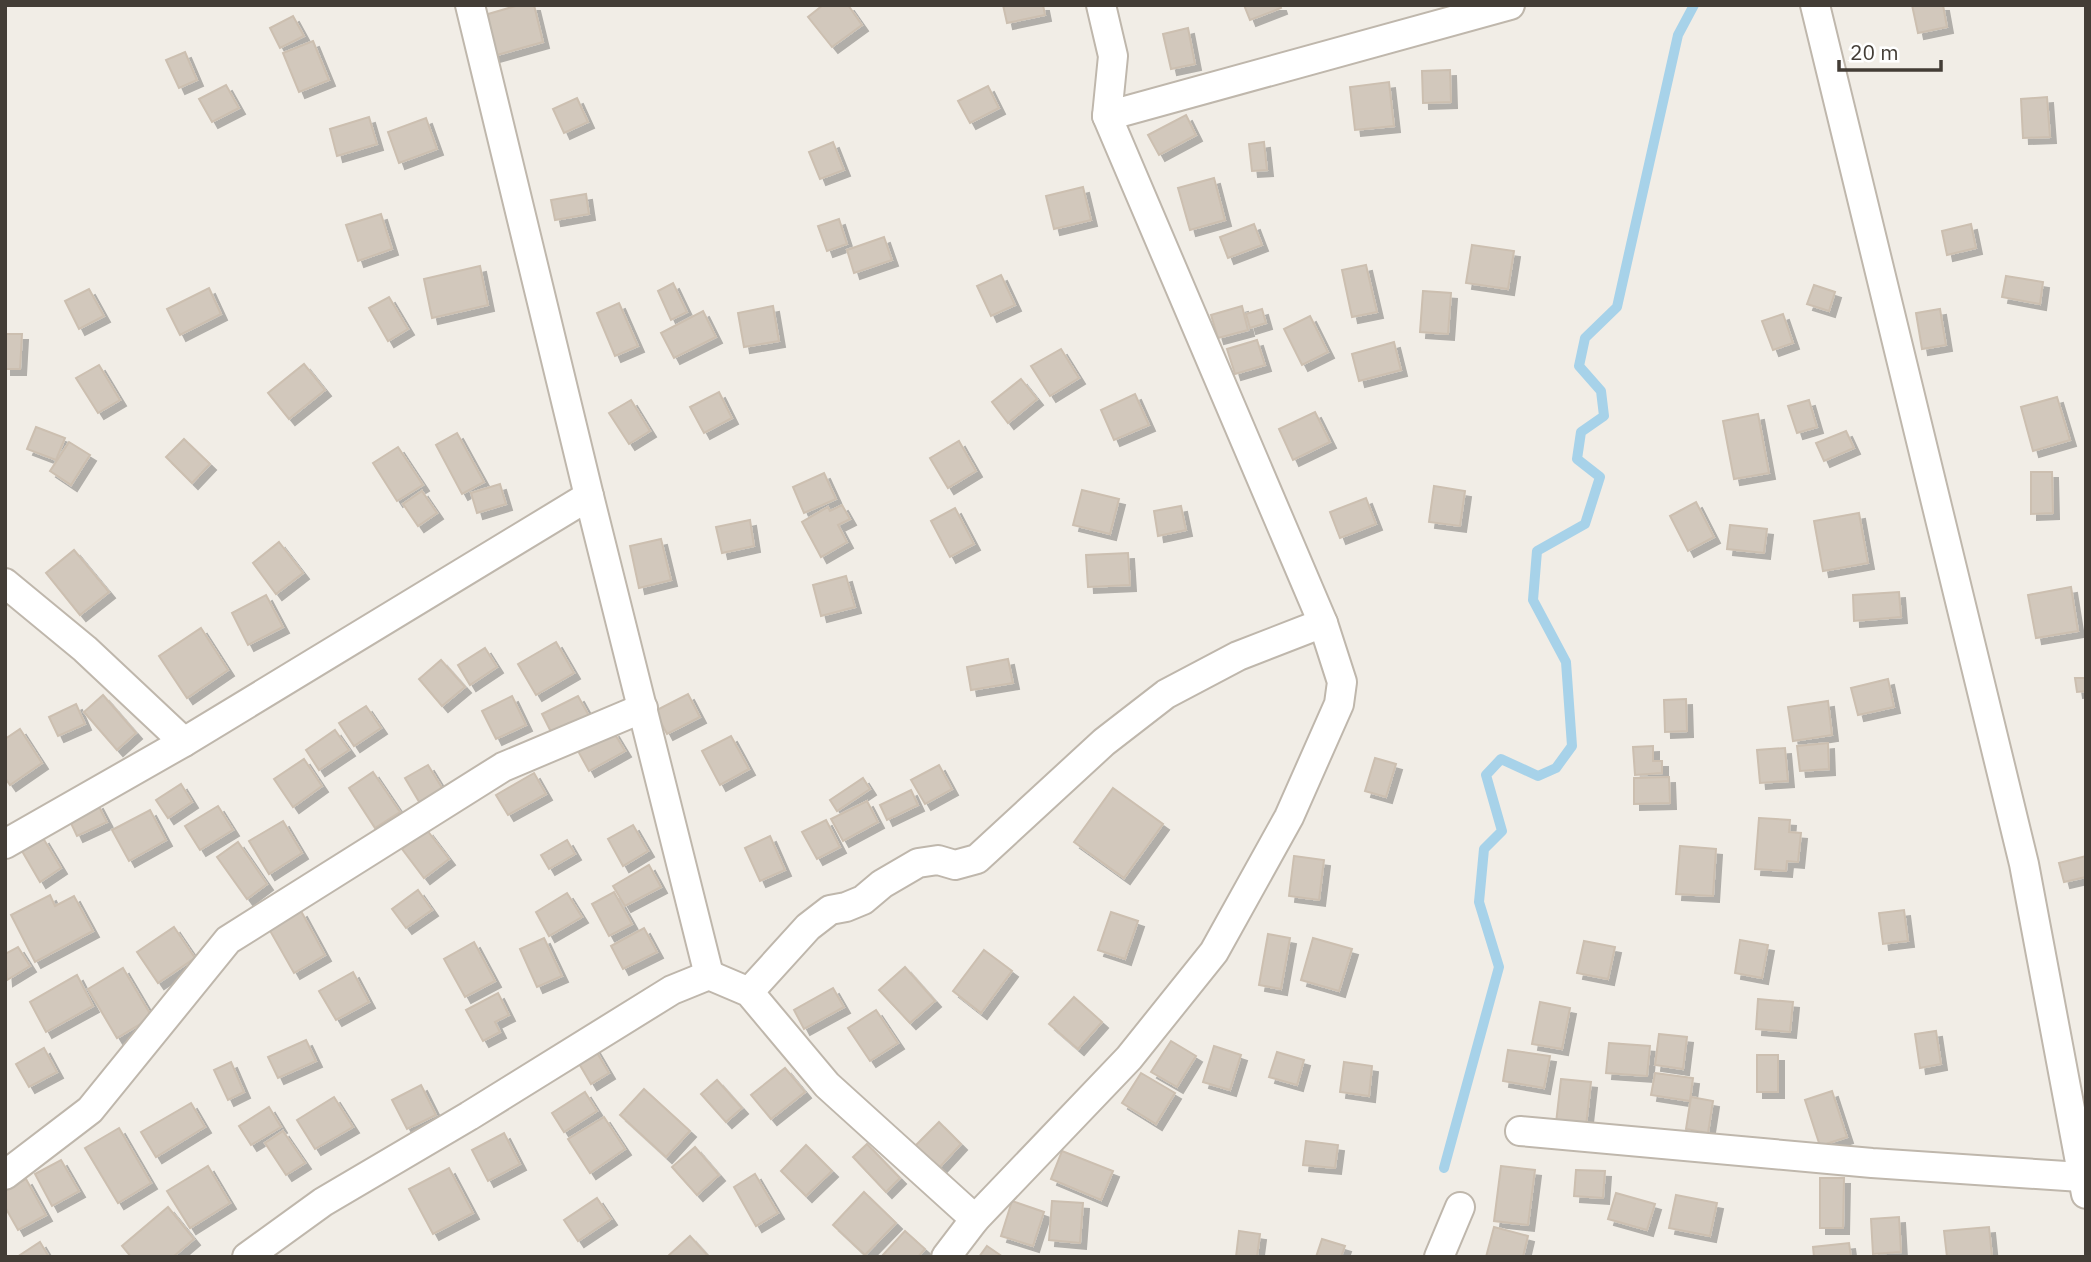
<svg xmlns="http://www.w3.org/2000/svg" width="2091" height="1262" viewBox="0 0 2091 1262" font-family="'IBM Plex Sans',sans-serif">
	<defs>
		<filter id="shadow"><feDropShadow dx="6" dy="6" stdDeviation="0" flood-color="#0004"/></filter>
	</defs>
	<rect width="100%" height="100%" fill="#f1ede6"/>
	<g fill="none" stroke-linecap="round" stroke-linejoin="round">
		<!-- stream -->
		<path stroke="#a7d2e9" stroke-width="10" d="M1444,1168l55,-201 -20,-65 5,-53 18,-18 -16,-56 15,-16 37,17 18,-8 16,-22 -6,-84 -33,-62 4,-49 48,-27 15,-47 -23,-18 4,-27 23,-16 -3,-25 -22,-25 6,-28 32,-31 61,-272 16,-30"/>
	</g>
	<!-- building -->
	<g fill="#d2c8bc" stroke="#ccbfb0" stroke-width="2" filter="url(#shadow)">
		<path d="M519,5h15l9,37 -53,15 -12,-40z"/>
		<path d="M823,5h25l14,20 -30,22 -24,-30z"/>
		<path d="M1003,5h40l2,10 -38,8z"/>
		<path d="M1244,5h36l1,3 -31,12z"/>
		<path d="M1912,5h31l4,22 -29,6z"/>
		<path d="M293,16l11,20 -24,12 -10,-20z"/>
		<path d="M1188,28l7,36 -24,5 -8,-35z"/>
		<path d="M313,41l16,39 -30,12 -16,-39z"/>
		<path d="M185,52l12,28 -18,8 -13,-28z"/>
		<path d="M1450,70l1,32 -28,1 -1,-32z"/>
		<path d="M1389,82l5,44 -39,4 -5,-43z"/>
		<path d="M226,85l13,23 -27,14 -13,-23z"/>
		<path d="M988,86l11,22 -29,15 -12,-22z"/>
		<path d="M2047,97l3,40 -27,1 -2,-39z"/>
		<path d="M577,98l11,24 -24,11 -11,-24z"/>
		<path d="M1186,115l10,20 -37,20 -11,-20z"/>
		<path d="M369,117l8,27 -40,12 -7,-27z"/>
		<path d="M426,118l11,31 -38,14 -11,-31z"/>
		<path d="M833,142l11,28 -24,9 -11,-27z"/>
		<path d="M1264,142l3,28 -15,1 -3,-27z"/>
		<path d="M1214,178l11,42 -35,10 -12,-42z"/>
		<path d="M1083,187l8,33 -37,9 -8,-33z"/>
		<path d="M586,194l3,20 -34,6 -4,-20z"/>
		<path d="M381,214l11,35 -34,12 -12,-36z"/>
		<path d="M839,219l8,25 -20,7 -9,-25z"/>
		<path d="M1254,224l8,21 -34,13 -8,-21z"/>
		<path d="M1971,224l5,24 -29,7 -5,-24z"/>
		<path d="M884,237l8,23 -38,13 -7,-23z"/>
		<path d="M1472,245l42,6 -6,38 -42,-6z"/>
		<path d="M1366,265l11,47 -25,5 -10,-47z"/>
		<path d="M480,266l8,39 -56,13 -8,-39z"/>
		<path d="M1001,275l14,30 -24,11 -14,-30z"/>
		<path d="M2006,276l37,6 -3,22 -38,-7z"/>
		<path d="M673,283l14,29 -16,8 -13,-29z"/>
		<path d="M1814,285l21,7 -6,19 -22,-7z"/>
		<path d="M209,288l12,26 -41,21 -13,-26z"/>
		<path d="M89,289l15,27 -25,13 -14,-28z"/>
		<path d="M1423,291l28,2 -3,41 -28,-2z"/>
		<path d="M389,297l19,32 -20,12 -19,-33z"/>
		<path d="M619,303l19,43 -23,10 -18,-43z"/>
		<path d="M773,306l6,35 -35,6 -6,-34z"/>
		<path d="M1242,306l6,24 -30,8 -7,-23z"/>
		<path d="M1262,309l4,14 -16,5 -4,-14z"/>
		<path d="M1940,309l6,36 -24,4 -6,-36z"/>
		<path d="M703,311l13,26 -42,21 -13,-25z"/>
		<path d="M1783,314l10,29 -20,7 -11,-29z"/>
		<path d="M1310,316l18,36 -26,13 -18,-36z"/>
		<path d="M5,334h17l-2,35h-15z"/>
		<path d="M1257,340l8,25 -30,9 -8,-25z"/>
		<path d="M1394,342l7,28 -42,11 -7,-27z"/>
		<path d="M1061,349l18,29 -29,18 -19,-30z"/>
		<path d="M304,364l21,26 -36,29 -21,-26z"/>
		<path d="M99,365l21,35 -22,13 -22,-35z"/>
		<path d="M1021,379l16,20 -29,24 -16,-21z"/>
		<path d="M719,392l13,26 -28,15 -14,-26z"/>
		<path d="M1135,394l14,31 -35,15 -13,-30z"/>
		<path d="M2057,397l13,43 -37,11 -12,-44z"/>
		<path d="M631,400l19,31 -21,13 -20,-31z"/>
		<path d="M1809,400l8,27 -20,6 -9,-27z"/>
		<path d="M1315,412l15,30 -37,18 -14,-31z"/>
		<path d="M1758,414l11,59 -35,6 -11,-58z"/>
		<path d="M36,427l29,11 -9,22 -29,-11z"/>
		<path d="M1846,431l8,17 -30,13 -8,-18z"/>
		<path d="M457,433l27,49 -22,12 -26,-49z"/>
		<path d="M184,439l26,25 -18,19 -26,-26z"/>
		<path d="M959,441l17,30 -28,17 -18,-30z"/>
		<path d="M69,442l21,13 -19,30 -21,-14z"/>
		<path d="M398,447l25,38 -26,16 -24,-38z"/>
		<path d="M2031,472h21l1,41 -22,1z"/>
		<path d="M824,473l12,26 -32,14 -11,-26z"/>
		<path d="M500,484l6,20 -29,9 -6,-20z"/>
		<path d="M1434,486l31,5 -5,35 -31,-4z"/>
		<path d="M1082,490l37,9 -9,35 -37,-9z"/>
		<path d="M422,491l15,22 -19,13 -15,-22z"/>
		<path d="M1366,498l10,26 -36,14 -10,-26z"/>
		<path d="M1696,502l18,35 -26,14 -18,-35z"/>
		<path d="M842,505l8,14 -12,6 9,17 -26,15 -19,-35 26,-15 2,4z"/>
		<path d="M1181,506l5,24 -28,6 -4,-25z"/>
		<path d="M955,508l19,36 -24,13 -19,-36z"/>
		<path d="M1859,513l9,50 -45,8 -9,-50z"/>
		<path d="M750,520l4,26 -32,7 -6,-26z"/>
		<path d="M1730,525l37,4 -3,24 -37,-4z"/>
		<path d="M661,539l10,41 -32,8 -9,-42z"/>
		<path d="M279,542l24,31 -27,21 -23,-31z"/>
		<path d="M74,550l35,42 -29,23 -34,-42z"/>
		<path d="M1128,553l2,32 -42,2 -2,-32z"/>
		<path d="M846,576l9,31 -34,9 -8,-31z"/>
		<path d="M2071,587l7,44 -42,7 -8,-43z"/>
		<path d="M1899,592l2,25 -47,4 -1,-26z"/>
		<path d="M266,595l17,32 -35,18 -16,-32z"/>
		<path d="M201,628l27,42 -41,28 -28,-42z"/>
		<path d="M556,642l18,31 -38,22 -18,-31z"/>
		<path d="M485,648l12,19 -27,18 -12,-20z"/>
		<path d="M1008,659l5,24 -42,7 -4,-23z"/>
		<path d="M441,660l24,27 -23,19 -23,-27z"/>
		<path d="M2075,678h11v13l-9,1z"/>
		<path d="M1888,679l6,28 -36,8 -7,-27z"/>
		<path d="M688,694l12,23 -33,17 -12,-23z"/>
		<path d="M103,695l33,38 -19,17 -33,-38z"/>
		<path d="M512,696l14,29 -30,14 -14,-28z"/>
		<path d="M578,696l15,27 -37,19 -14,-28z"/>
		<path d="M1686,699l1,32 -22,1 -1,-32z"/>
		<path d="M1828,701l4,34 -39,6 -5,-34z"/>
		<path d="M76,704l9,20 -27,12 -9,-19z"/>
		<path d="M366,706l15,22 -27,18 -15,-23z"/>
		<path d="M20,729l22,34 -32,22 -5,-7v-39z"/>
		<path d="M335,730l14,20 -30,20 -13,-20z"/>
		<path d="M613,731l12,20 -36,20 -11,-20z"/>
		<path d="M731,736l18,33 -29,16 -18,-34z"/>
		<path d="M1828,743l1,26 -29,2 -3,-25z"/>
		<path d="M1653,746v15h9v12l-27,2 -2,-28z"/>
		<path d="M1785,748l3,33 -28,2 -3,-33z"/>
		<path d="M1375,758l21,6 -10,33 -21,-6z"/>
		<path d="M304,759l18,27 -29,21 -19,-28z"/>
		<path d="M428,765l19,31 -23,14 -19,-32z"/>
		<path d="M939,765l13,24 -27,15 -14,-24z"/>
		<path d="M373,772l27,40 -25,16 -26,-40z"/>
		<path d="M534,773l12,21 -38,21 -12,-20z"/>
		<path d="M1669,777l1,26 -36,1v-26z"/>
		<path d="M863,778l7,11 -33,22 -7,-11z"/>
		<path d="M181,784l11,18 -24,16 -12,-18z"/>
		<path d="M1113,788l50,36 -39,54 -50,-36z"/>
		<path d="M911,790l7,15 -31,15 -7,-15z"/>
		<path d="M867,801l11,21 -35,19 -12,-22z"/>
		<path d="M97,803l10,19 -30,14 -9,-19z"/>
		<path d="M218,806l15,24 -33,20 -15,-24z"/>
		<path d="M150,810l16,30 -37,21 -17,-31z"/>
		<path d="M1759,818l31,2 -1,12 12,1 -3,29 -11,-1 -1,10 -31,-2z"/>
		<path d="M826,820l14,27 -23,12 -15,-27z"/>
		<path d="M283,821l19,32 -33,21 -20,-33z"/>
		<path d="M633,825l15,26 -25,15 -15,-27z"/>
		<path d="M427,830l22,29 -25,19 -22,-29z"/>
		<path d="M770,836l15,34 -25,11 -15,-33z"/>
		<path d="M43,838l18,30 -21,14 -18,-31z"/>
		<path d="M567,840l8,14 -26,15 -8,-14z"/>
		<path d="M238,842l29,42 -20,15 -30,-42z"/>
		<path d="M1680,846l36,3 -3,47 -37,-2z"/>
		<path d="M1294,856l30,4 -5,40 -30,-4z"/>
		<path d="M2086,856v21l-22,5 -5,-19z"/>
		<path d="M649,865l12,22 -36,19 -12,-20z"/>
		<path d="M418,890l14,20 -26,18 -14,-19z"/>
		<path d="M614,892l18,32 -23,12 -17,-32z"/>
		<path d="M567,893l15,24 -33,19 -13,-24z"/>
		<path d="M50,895l5,11 19,-10 19,35 -58,31 -24,-47z"/>
		<path d="M1904,910l4,31 -25,3 -4,-31z"/>
		<path d="M301,911l24,44 -31,18 -25,-44z"/>
		<path d="M1111,912l27,9 -13,38 -27,-9z"/>
		<path d="M174,927l21,31 -37,25 -21,-31z"/>
		<path d="M644,928l13,24 -34,17 -12,-23z"/>
		<path d="M1268,934l22,4 -9,51 -22,-4z"/>
		<path d="M544,938l18,38 -25,11 -17,-38z"/>
		<path d="M1313,938l39,11 -13,42 -38,-11z"/>
		<path d="M1740,940l28,5 -6,33 -27,-5z"/>
		<path d="M1584,941l31,6 -7,32 -31,-6z"/>
		<path d="M474,942l21,39 -30,16 -21,-38z"/>
		<path d="M18,947l12,19 -23,14 -2,-26z"/>
		<path d="M984,950l28,21 -31,42 -28,-22z"/>
		<path d="M905,967l30,34 -25,22 -31,-33z"/>
		<path d="M123,968l29,49 -35,21 -29,-49z"/>
		<path d="M353,972l16,30 -33,18 -17,-29z"/>
		<path d="M77,975l16,31 -47,26 -16,-30z"/>
		<path d="M833,988l11,19 -40,22 -10,-19z"/>
		<path d="M498,993l11,22 -14,7 5,10 -17,9 -17,-31z"/>
		<path d="M1074,997l28,25 -24,27 -29,-25z"/>
		<path d="M1758,999l35,3 -3,30 -34,-3z"/>
		<path d="M1540,1002l30,6 -8,41 -30,-5z"/>
		<path d="M876,1010l22,33 -28,18 -22,-33z"/>
		<path d="M1936,1031l5,33 -21,4 -5,-34z"/>
		<path d="M1659,1034l28,3 -4,32 -28,-4z"/>
		<path d="M306,1040l10,21 -38,17 -10,-21z"/>
		<path d="M1171,1041l25,15 -19,31 -26,-15z"/>
		<path d="M1609,1043l41,3 -3,30 -41,-3z"/>
		<path d="M592,1044l17,29 -18,11 -17,-29z"/>
		<path d="M1214,1046l27,9 -11,35 -27,-8z"/>
		<path d="M44,1048l13,24 -28,15 -13,-23z"/>
		<path d="M1508,1050l42,6 -6,32 -41,-7z"/>
		<path d="M1277,1052l27,8 -7,25 -28,-8z"/>
		<rect x="1757" y="1055" width="21" height="37"/>
		<path d="M231,1062l13,30 -16,8 -14,-30z"/>
		<path d="M1344,1062l28,4 -3,30 -29,-4z"/>
		<path d="M785,1068l20,24 -34,27 -20,-24z"/>
		<path d="M1141,1073l34,20 -19,31 -34,-21z"/>
		<path d="M1655,1073l38,5 -3,23 -39,-6z"/>
		<path d="M1561,1079l30,3 -5,44 -30,-3z"/>
		<path d="M717,1080l25,28 -16,14 -25,-28z"/>
		<path d="M421,1085l15,30 -29,14 -15,-29z"/>
		<path d="M644,1089l46,42 -24,26 -46,-42z"/>
		<path d="M1832,1091l15,46 -27,9 -15,-46z"/>
		<path d="M585,1092l12,19 -33,21 -12,-19z"/>
		<path d="M334,1097l19,30 -38,22 -18,-29z"/>
		<path d="M1691,1097l22,4 -5,32 -22,-4z"/>
		<path d="M191,1103l14,24 -49,30 -15,-25z"/>
		<path d="M269,1107l12,20 -30,18 -12,-19z"/>
		<path d="M604,1117l21,32 -35,24 -22,-34z"/>
		<path d="M939,1122l22,22 -23,25 -24,-22z"/>
		<path d="M119,1128l32,55 -33,20 -33,-55z"/>
		<path d="M283,1131l22,32 -19,12 -21,-32z"/>
		<path d="M504,1133l16,31 -32,17 -16,-31z"/>
		<path d="M1306,1141l32,4 -3,23 -32,-3z"/>
		<path d="M867,1144l33,34 -14,14 -33,-35z"/>
		<path d="M806,1145l26,26 -26,25 -25,-25z"/>
		<path d="M695,1147l24,28 -22,20 -25,-28z"/>
		<path d="M1062,1151l51,20 -12,29 -50,-21z"/>
		<path d="M61,1160l18,31 -27,15 -17,-32z"/>
		<path d="M208,1166l22,37 -40,25 -23,-37z"/>
		<path d="M1501,1166l34,4 -7,55 -34,-4z"/>
		<path d="M449,1168l24,45 -40,21 -24,-45z"/>
		<path d="M1576,1170l29,1 -2,27 -29,-2z"/>
		<path d="M755,1174l23,39 -22,13 -22,-39z"/>
		<path d="M1820,1178h24l-1,50h-23z"/>
		<path d="M26,1179l20,36 -28,15 -13,-23v-17z"/>
		<path d="M864,1192l32,31 -31,32 -32,-30z"/>
		<path d="M1616,1193l39,11 -8,26 -39,-11z"/>
		<path d="M1676,1195l41,8 -7,33 -41,-8z"/>
		<path d="M597,1198l14,21 -33,22 -14,-21z"/>
		<path d="M1012,1201l32,11 -11,34 -32,-10z"/>
		<path d="M1052,1201l31,2 -3,40 -31,-3z"/>
		<path d="M168,1207l26,32 -21,18h-42l-9,-11z"/>
		<path d="M1899,1217l2,35 -28,2 -2,-35z"/>
		<path d="M1494,1227l34,9 -5,21h-37z"/>
		<path d="M1989,1227l3,30h-45l-3,-26z"/>
		<path d="M905,1231l20,18 -7,8h-37z"/>
		<path d="M1239,1231l21,3 -3,23h-21z"/>
		<path d="M690,1236l19,21h-42z"/>
		<path d="M1322,1239l23,7 -4,11h-25z"/>
		<path d="M40,1242l9,15h-32z"/>
		<path d="M1849,1243l2,14h-37l-1,-10z"/>
		<path d="M987,1246l16,11h-24z"/>
	</g>
	<g fill="none" stroke-linecap="round" stroke-linejoin="round">
		<!-- street casing -->
		<g stroke="#bfb7ac" stroke-width="32">
			<g id="street">
				<path d="M1815,5l209,859 62,330"/>
				<path d="M1107,116l403,-111"/>
				<path d="M589,496l120,479"/>
				<path d="M5,583l80,66 99,93"/>
				<path d="M5,844l179,-102 405,-246 -119,-491"/>
				<path d="M749,992l59,-65 22,-17 16,-3 17,-7 19,-16 36,-21 20,-3 17,5 22,-6 127,-117 62,-48 72,-38 85,-33"/>
				<path d="M1520,1131l352,32 209,14"/>
				<path d="M5,1175l85,-65 138,-170 275,-173 140,-59"/>
				<path d="M247,1257l76,-55 146,-86 203,-126 37,-15 40,17 78,93 148,134"/>
				<path d="M946,1257l29,-38 154,-161 85,-106 75,-135 50,-113 3,-22 -19,-59 -216,-507 6,-60 -12,-51"/>
				<path d="M1439,1257l21,-50"/>
			</g>
		</g>
		<!-- street -->
		<use href="#street" stroke="#fff" stroke-width="28"/>
	</g>
	<!-- border -->
	<rect width="2091" height="1262" fill="none" stroke="#433d36" stroke-width="14"/>
	<!-- scale -->
	<path d="M1839 60v10h102v-10" fill="none" stroke="#433d36" stroke-width="3.5"/>
	<text x="1850" y="60" font-size="21" fill="#433d36" stroke="#ffffff" stroke-width="5" paint-order="stroke">20 m</text>
</svg>
